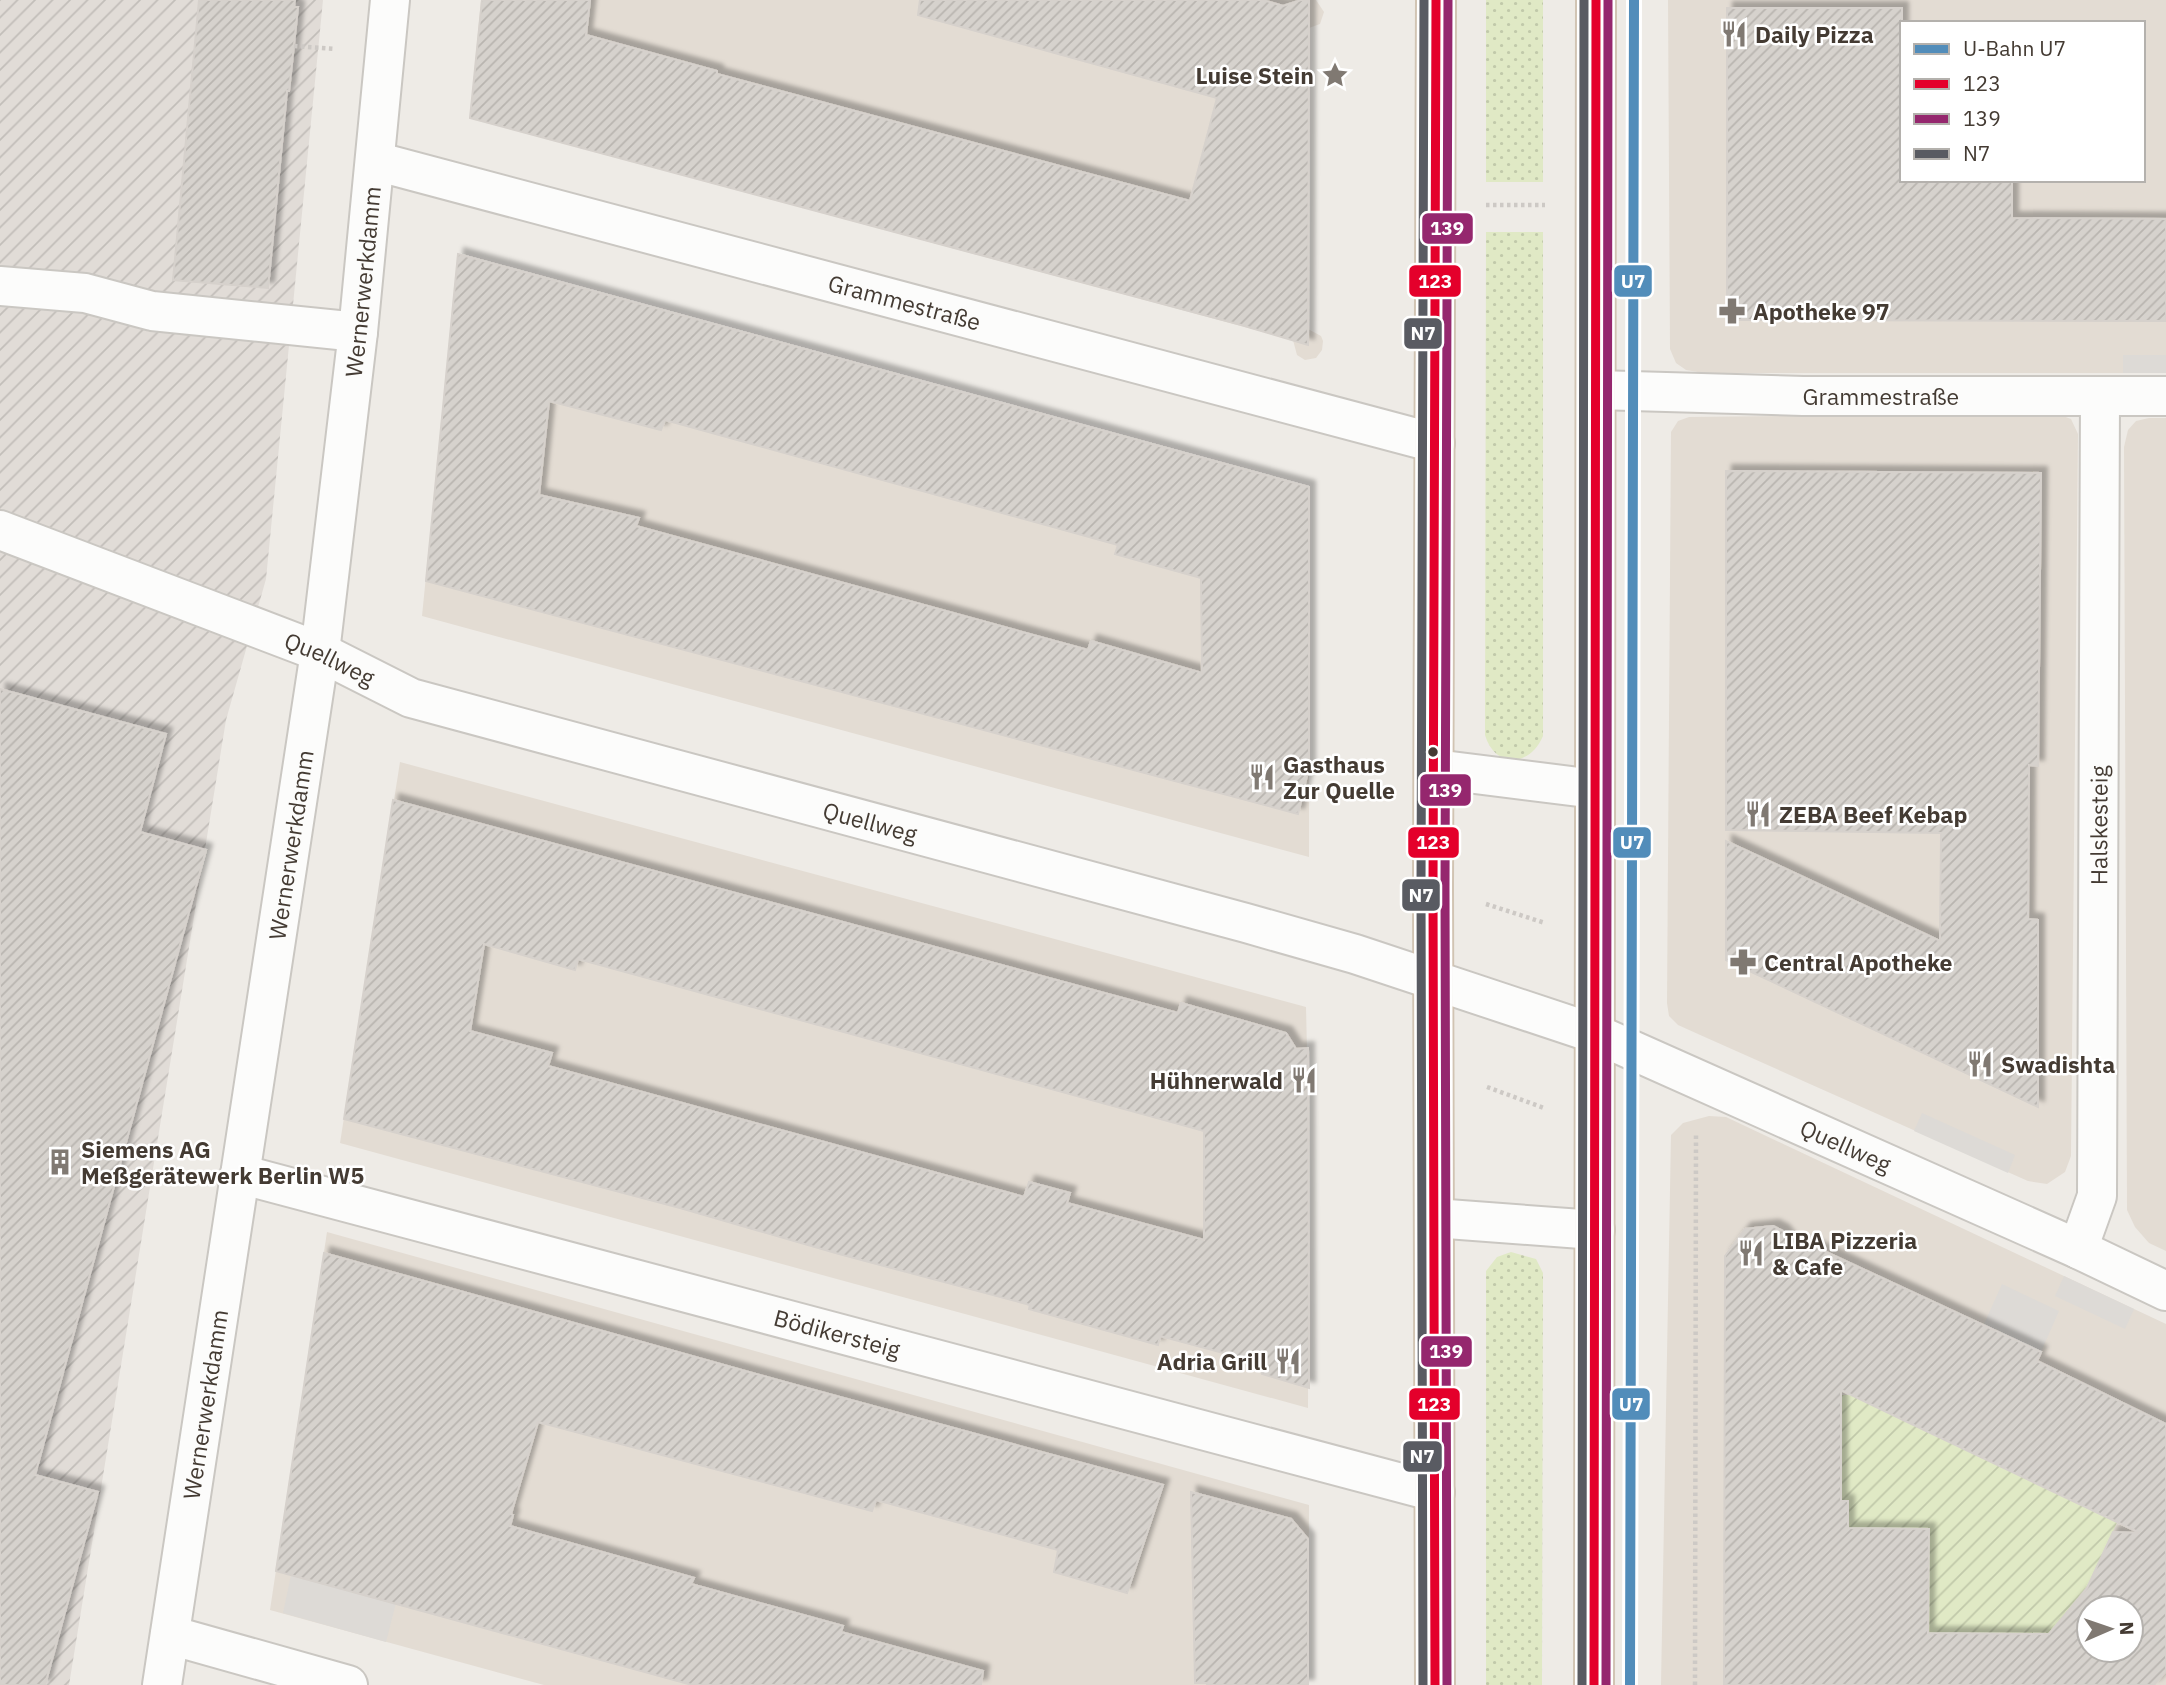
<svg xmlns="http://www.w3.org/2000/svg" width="2166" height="1685" viewBox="0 0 2166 1685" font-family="'IBM Plex Sans',sans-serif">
	<defs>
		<pattern id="industrial-furrows" width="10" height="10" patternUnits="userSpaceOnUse" patternTransform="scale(1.75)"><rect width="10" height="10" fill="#e1dcd7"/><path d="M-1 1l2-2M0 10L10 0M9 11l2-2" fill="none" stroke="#c2beb9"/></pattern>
		<pattern id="grass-dots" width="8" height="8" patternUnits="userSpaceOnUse" patternTransform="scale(1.75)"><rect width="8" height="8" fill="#e0e9c5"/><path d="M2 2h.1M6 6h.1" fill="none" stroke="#c1c9aa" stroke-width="1.8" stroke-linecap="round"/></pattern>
		<pattern id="garden-furrows" width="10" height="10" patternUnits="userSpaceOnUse" patternTransform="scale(1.75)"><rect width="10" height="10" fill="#e0e9c5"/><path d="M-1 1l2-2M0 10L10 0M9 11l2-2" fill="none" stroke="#c1c9aa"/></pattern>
		<pattern id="building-hatch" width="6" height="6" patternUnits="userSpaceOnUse" patternTransform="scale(1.75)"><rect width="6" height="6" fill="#d6d2cd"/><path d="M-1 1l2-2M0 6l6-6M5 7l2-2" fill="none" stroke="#b9b5b0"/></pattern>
		<filter id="shadow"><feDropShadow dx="6" dy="-6" stdDeviation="2" flood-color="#0004"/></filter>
	</defs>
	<rect width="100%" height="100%" fill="#eeebe6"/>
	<!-- residential -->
	<g fill="#e3dcd3" fill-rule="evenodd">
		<path d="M481,0h835l8,12 -4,12 -11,4 -1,301 13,7 2,5 -1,9 -6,8 -11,2 -8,-5 -4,-15 -823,-222z"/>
		<path d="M1668,0h498v373h-462l-18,-3 -10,-7 -6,-14zM1902,23h241v157h-241z"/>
		<path d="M471,257l838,230v370l-887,-241 35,-350z"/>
		<path d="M2055,413l16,6 7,15 -7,722 -6,16 -18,12 -19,-3 -330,-147 -20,-9 -9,-9 -2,-13 4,-571 7,-11 11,-4z"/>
		<path d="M2149,418h17v833l-17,-8 -14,-16 -8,-17 -3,-763 4,-17 8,-9z"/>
		<path d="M400,762l906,245 3,131 -1,270 -968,-265z"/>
		<path d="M1709,1116l17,1 440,207v361h-505l10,-550 12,-12zM2089,1608h42v42h-42z"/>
		<path d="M327,1232l982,273 -1,180h-764l-274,-75z"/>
	</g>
	<!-- industrial -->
	<path fill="url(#industrial-furrows)" d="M0,0h323l-57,579 -40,141 -157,965h-69z"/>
	<!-- grass -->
	<g fill="url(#grass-dots)">
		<rect x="1486" y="0" width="57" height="182"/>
		<path d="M1486,232h57v504c-13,31 -48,33 -58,-1z"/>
		<path d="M1511,1252l25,7 7,14 -1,412h-56v-414l11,-14z"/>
	</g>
	<!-- garden -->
	<path fill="url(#garden-furrows)" d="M1841,1395h28l252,119 -34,74 -44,54 -213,-9 18,-57v-74l-7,-1z"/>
	<!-- parking -->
	<g fill="#dddad6">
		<rect x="2123" y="355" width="43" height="18"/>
		<path d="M1922,1113l93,42 -7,18 -94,-42z"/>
		<path d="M2064,1276l70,33 -9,20 -70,-33z"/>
		<path d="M2002,1284l57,27 -18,41 -57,-28z"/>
		<path d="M291,1575l105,28 -10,39 -103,-29z"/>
	</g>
	<!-- building -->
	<g fill="url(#building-hatch)" stroke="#d6d1cc" stroke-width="2" fill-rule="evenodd" filter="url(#shadow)">
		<path d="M199,0h96l-1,7h4l-9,84h-2l-19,197 -95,-8z"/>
		<path d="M482,0h108l-4,35 131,36v3l473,127 27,-103 -299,-83 2,-15h343l20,6 18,-6h8l-1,345 -67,-20 -771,-207z"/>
		<path d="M1727,8h175v172h110v38l154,1v102l-439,-1z"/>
		<path d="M458,254l851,233v280l-11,47 -872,-233zM549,401l112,29 4,-10 453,125 -3,9 86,24 1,95 -111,-32 -3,9 -452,-124 3,-8 -100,-23z"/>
		<path d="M1726,471l315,2 -3,293 -9,-1 -1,154 10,1v187l-312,-147v-119l214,100 1,-108 -215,-3z"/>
		<path d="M0,689l166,45 -26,98 66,18 -171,625 63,17 -53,193h-45z"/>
		<path d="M393,800l785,213 3,-10 105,30 10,16 12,-1 1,340 -47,-14 -5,-12 -97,-26 -2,9 -129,-36 1,-4 -191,-51 -159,-46 -336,-89zM484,944l91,26 3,-11 626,172v109l-137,-37 3,-10 -41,-11 -5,15 -476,-131 4,-13 -82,-22z"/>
		<path d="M1773,1226l10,5 11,14 13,-2 234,109 -4,9 129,63v247l-12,14h-430l1,-429 20,-27zM1841,1390l60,29 239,114 -27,-1 -26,56 -38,46 -121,-1 1,-104 -81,-1v-27h-7zM2089,1608h42v42h-42z"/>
		<path d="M324,1253l468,131 371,101 -36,108 -73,-21 4,-22 -182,-50 -4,11 -334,-89 -27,92 2,1 -3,11 184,52 -3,6 152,42 -2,6 142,39 -2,14h-289l-416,-114z"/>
		<path d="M1191,1492l100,27 17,20v146h-101v-2h-12z"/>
	</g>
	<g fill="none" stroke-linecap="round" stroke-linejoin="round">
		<!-- minor casing -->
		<g stroke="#cac7c2" stroke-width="42">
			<g id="minor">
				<path id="s1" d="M375,161l1060,282"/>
				<path d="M0,286l85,7 67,18 206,21"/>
				<path id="s2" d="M1596,390l207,6h363"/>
				<path id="s3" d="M0,530l320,122 91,46 835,225 109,31 241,80 482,215 88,42"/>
				<path d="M1435,769l160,20"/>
				<path id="s4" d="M240,1174l1195,318"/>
				<path d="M1434,1218l161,12"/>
				<path id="s5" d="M2078,1249l19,-53 3,-799"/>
				<path d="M170,1635l178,50"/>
				<path id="s6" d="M162,1685l158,-1033 38,-320 32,-332"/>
			</g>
		</g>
		<!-- major casing -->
		<g stroke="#d1c4b3" stroke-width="42">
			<g id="major">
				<path d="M1435,1685l-2,-798 3,-887"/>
				<path d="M1594,1685l2,-1685"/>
			</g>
		</g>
		<!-- path -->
		<g stroke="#cdc9c5" stroke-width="4.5" stroke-dasharray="3.5 3.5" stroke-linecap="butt">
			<path d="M294,46l41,3"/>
			<path d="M1486,205h59"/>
			<path d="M1486,904l59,19"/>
			<path d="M1487,1087l57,21"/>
			<path d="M1695,1685l1,-552"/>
		</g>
		<!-- minor -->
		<use href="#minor" stroke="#fcfcfb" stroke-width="38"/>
		<!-- major -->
		<use href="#major" stroke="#f0eae2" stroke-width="38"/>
		<!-- bus-1 casing -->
		<g stroke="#fff" stroke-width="14">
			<g id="bus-1">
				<path d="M1435,1685l-2,-798 3,-887"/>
				<path d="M1594,1685l2,-1685"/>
			</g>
		</g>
		<!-- bus-2 casing -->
		<g stroke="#fff" stroke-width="14">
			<g id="bus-2">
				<path d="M1447,1685l-2,-798 3,-887"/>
				<path d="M1606,1685l2,-1685"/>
			</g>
		</g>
		<!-- bus-3 casing -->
		<g stroke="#fff" stroke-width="14">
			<g id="bus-3">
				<path d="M1423,1685l-2,-798 3,-887"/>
				<path d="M1582,1685l2,-1685"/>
			</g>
		</g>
		<!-- bus-1 -->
		<use href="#bus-1" stroke="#e4002b" stroke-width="9"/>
		<!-- bus-2 -->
		<use href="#bus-2" stroke="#95276e" stroke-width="9"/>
		<!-- bus-3 -->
		<use href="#bus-3" stroke="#595b62" stroke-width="9"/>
		<!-- metro-1 casing -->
		<g stroke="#fff" stroke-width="16">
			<path id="metro-1" d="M1630,1685l4,-1685"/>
		</g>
		<!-- metro-1 -->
		<use href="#metro-1" stroke="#528dba" stroke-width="10"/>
	</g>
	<!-- icons -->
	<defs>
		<g id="restaurant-bare" transform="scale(2.1)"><path d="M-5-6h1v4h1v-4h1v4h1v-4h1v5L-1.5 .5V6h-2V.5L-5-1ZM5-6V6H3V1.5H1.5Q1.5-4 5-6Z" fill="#807972" stroke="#fff" stroke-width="2.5" paint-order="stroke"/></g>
		<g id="sight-bare" transform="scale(2.1)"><path d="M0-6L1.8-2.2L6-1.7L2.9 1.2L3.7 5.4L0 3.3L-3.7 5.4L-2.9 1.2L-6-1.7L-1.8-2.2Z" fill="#807972" stroke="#fff" stroke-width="2.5" paint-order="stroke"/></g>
		<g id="pharmacy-bare" transform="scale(2.1)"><path d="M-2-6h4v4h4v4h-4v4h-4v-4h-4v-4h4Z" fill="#807972" stroke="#fff" stroke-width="2.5" paint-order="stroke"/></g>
		<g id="building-bare" transform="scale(2.1)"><path d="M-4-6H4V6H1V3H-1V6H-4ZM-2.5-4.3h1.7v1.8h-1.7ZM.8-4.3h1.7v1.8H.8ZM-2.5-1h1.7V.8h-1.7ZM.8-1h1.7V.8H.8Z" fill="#807972" stroke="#fff" stroke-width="2.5" paint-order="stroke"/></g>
	</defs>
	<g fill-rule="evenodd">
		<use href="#restaurant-bare" x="1734" y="34"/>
		<use href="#sight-bare" x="1335" y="75"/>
		<use href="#pharmacy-bare" x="1732" y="311"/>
		<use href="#restaurant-bare" x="1262" y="777"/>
		<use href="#restaurant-bare" x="1758" y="814"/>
		<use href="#pharmacy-bare" x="1743" y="962"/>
		<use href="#restaurant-bare" x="1980" y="1064"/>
		<use href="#restaurant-bare" x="1304" y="1080"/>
		<use href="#building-bare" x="60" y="1162"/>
		<use href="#restaurant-bare" x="1751" y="1253"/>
		<use href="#restaurant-bare" x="1288" y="1361"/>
	</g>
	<!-- markers -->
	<circle fill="#443b33" stroke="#fff" stroke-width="2.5" cx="1433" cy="752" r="6"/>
	<g text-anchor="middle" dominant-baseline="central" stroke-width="5" stroke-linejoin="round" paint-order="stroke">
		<!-- poi labels -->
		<g font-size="23" font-weight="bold" fill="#443b33" stroke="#fff" text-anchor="start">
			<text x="1755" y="34">Daily Pizza</text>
			<text x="1314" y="75" text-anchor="end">Luise Stein</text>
			<text x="1753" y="311">Apotheke 97</text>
			<text x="1283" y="764">Gasthaus<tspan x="1283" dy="26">Zur Quelle</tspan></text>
			<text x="1779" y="814">ZEBA Beef Kebap</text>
			<text x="1764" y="962">Central Apotheke</text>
			<text x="2001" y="1064">Swadishta</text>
			<text x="1283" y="1080" text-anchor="end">Hühnerwald</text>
			<text x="81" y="1149">Siemens AG<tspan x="81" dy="26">Meßgerätewerk Berlin W5</tspan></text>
			<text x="1772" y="1240">LIBA Pizzeria<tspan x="1772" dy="26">&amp; Cafe</tspan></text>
			<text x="1267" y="1361" text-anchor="end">Adria Grill</text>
		</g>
		<!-- street labels -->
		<g font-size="23" fill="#443b33" stroke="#fff">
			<text stroke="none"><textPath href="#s6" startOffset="1418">Wernerwerkdamm</textPath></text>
			<text stroke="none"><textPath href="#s1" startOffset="548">Grammestraße</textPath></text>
			<text stroke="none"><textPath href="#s2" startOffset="285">Grammestraße</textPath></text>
			<text stroke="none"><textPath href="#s3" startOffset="354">Quellweg</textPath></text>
			<text stroke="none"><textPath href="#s3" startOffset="920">Quellweg</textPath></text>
			<text stroke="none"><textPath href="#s5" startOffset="427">Halskesteig</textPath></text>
			<text stroke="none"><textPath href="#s6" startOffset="850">Wernerwerkdamm</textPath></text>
			<text stroke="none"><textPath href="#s3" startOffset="1950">Quellweg</textPath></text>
			<text stroke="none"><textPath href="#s4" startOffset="618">Bödikersteig</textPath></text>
			<text stroke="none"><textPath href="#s6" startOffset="284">Wernerwerkdamm</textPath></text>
		</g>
	</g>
	<g stroke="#fff" stroke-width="2.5">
		<rect x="1421" y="212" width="53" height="33" rx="7" fill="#95276e"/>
		<rect x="1408" y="264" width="54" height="34" rx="7" fill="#e4002b"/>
		<rect x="1613" y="264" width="40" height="34" rx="7" fill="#528dba"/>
		<rect x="1403" y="317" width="40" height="33" rx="7" fill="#595b62"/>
		<rect x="1419" y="773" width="53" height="34" rx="7" fill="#95276e"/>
		<rect x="1407" y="826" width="53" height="33" rx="7" fill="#e4002b"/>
		<rect x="1612" y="826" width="40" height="33" rx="7" fill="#528dba"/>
		<rect x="1401" y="878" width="40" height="34" rx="7" fill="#595b62"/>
		<rect x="1420" y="1335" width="53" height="33" rx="7" fill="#95276e"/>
		<rect x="1408" y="1387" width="53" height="34" rx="7" fill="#e4002b"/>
		<rect x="1611" y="1387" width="40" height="34" rx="7" fill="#528dba"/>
		<rect x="1402" y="1440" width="41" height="33" rx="7" fill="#595b62"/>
	</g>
	<g font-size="19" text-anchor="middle" font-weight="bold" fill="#fff">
		<text x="1447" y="235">139</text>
		<text x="1435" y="288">123</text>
		<text x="1633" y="288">U7</text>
		<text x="1423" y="340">N7</text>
		<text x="1445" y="797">139</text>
		<text x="1433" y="849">123</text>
		<text x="1632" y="849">U7</text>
		<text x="1421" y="902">N7</text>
		<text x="1446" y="1358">139</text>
		<text x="1434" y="1411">123</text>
		<text x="1631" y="1411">U7</text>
		<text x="1422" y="1463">N7</text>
	</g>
	<!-- legend -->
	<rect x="1900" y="21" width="245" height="161" fill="#ffffff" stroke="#b4b1ad" stroke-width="2"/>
	<rect x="1914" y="44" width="35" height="10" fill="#528dba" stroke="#b4b1ad" stroke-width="2"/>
	<text x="1963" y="56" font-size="21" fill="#443b33">U-Bahn U7</text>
	<rect x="1914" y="79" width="35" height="10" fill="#e4002b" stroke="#b4b1ad" stroke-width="2"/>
	<text x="1963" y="91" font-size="21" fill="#443b33">123</text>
	<rect x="1914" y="114" width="35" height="10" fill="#95276e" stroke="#b4b1ad" stroke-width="2"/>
	<text x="1963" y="126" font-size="21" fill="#443b33">139</text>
	<rect x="1914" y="149" width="35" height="10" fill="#595b62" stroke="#b4b1ad" stroke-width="2"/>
	<text x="1963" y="161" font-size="21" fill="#443b33">N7</text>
	<!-- north arrow -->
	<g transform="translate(2110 1629) rotate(88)"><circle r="33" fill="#ffffff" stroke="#b4b1ad" stroke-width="2"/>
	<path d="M0-5L12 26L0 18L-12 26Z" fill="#807972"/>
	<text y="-10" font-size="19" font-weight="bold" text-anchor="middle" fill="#443b33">N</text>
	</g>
</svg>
